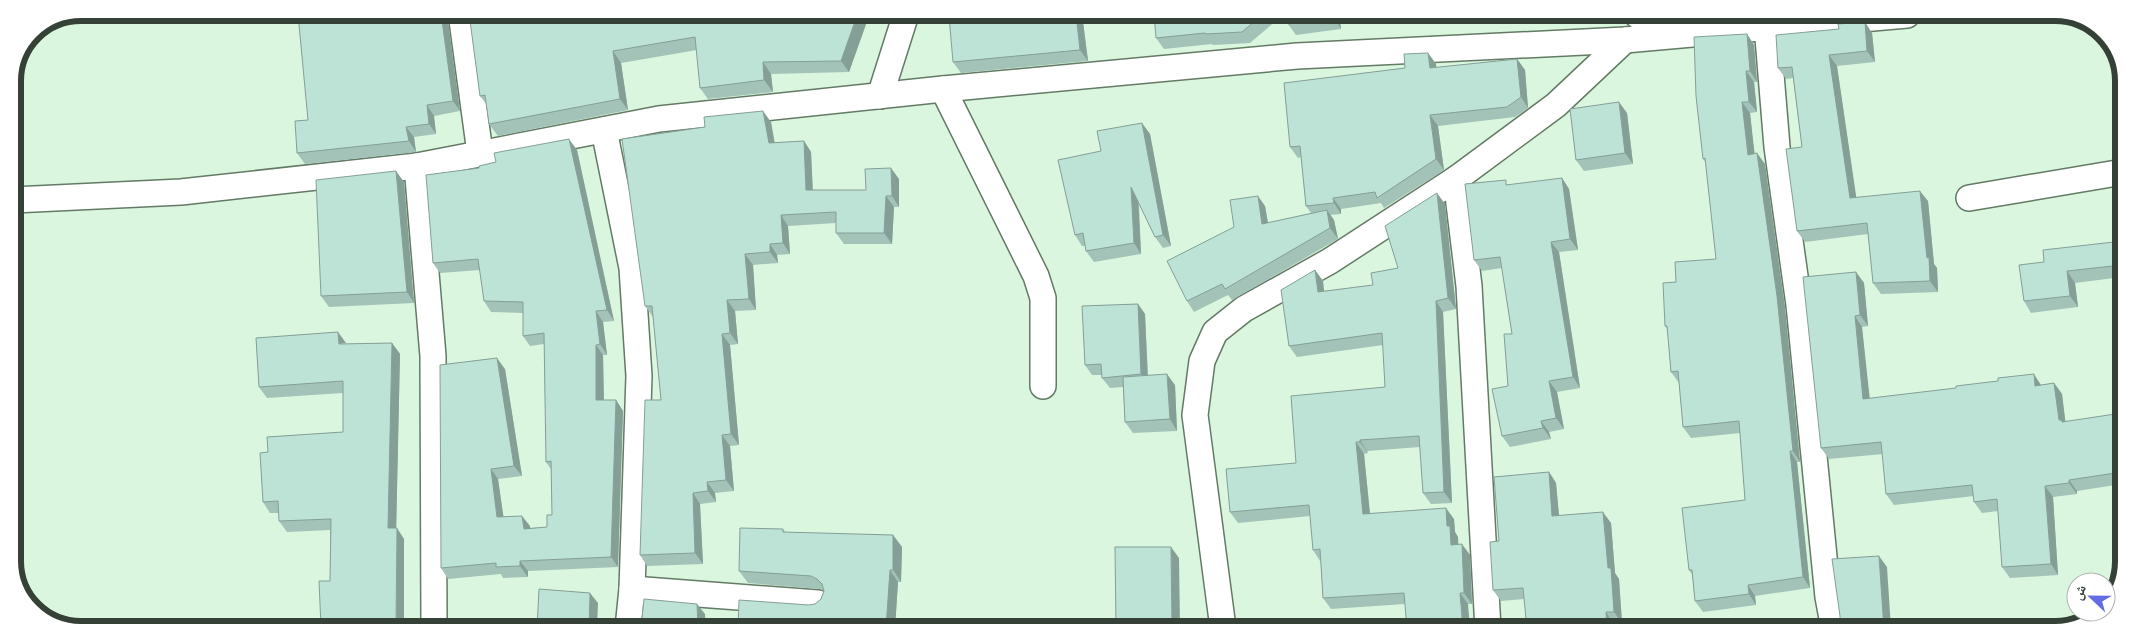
<svg xmlns="http://www.w3.org/2000/svg" width="2136" height="642" font-family="'Libre Baskerville','Noto Naskh Arabic',serif">
  <rect width="100%" height="100%" fill="#dbf6de"/>
  <g fill="none" stroke-linecap="round" stroke-linejoin="round">
    <defs>
      <g id="street">
        <polyline points="461,13 480,153"/>
        <polyline points="1636,14 1663,36"/>
        <polyline points="1767,26 1777,147 1799,305 1828,597 1834,629"/>
        <polyline points="943,89 1036,276 1043,298 1043,386"/>
        <polyline points="880,96 906,14"/>
        <polyline points="604,130 632,268 639,376 632,589 628,628"/>
        <polyline points="417,166 433,356 434,628"/>
        <polyline points="1456,179 1469,286 1488,629"/>
        <polyline points="1969,198 2123,172"/>
        <polyline points="13,200 181,192 417,166 659,119 943,89 1297,56 1625,40 1907,15"/>
        <polyline points="632,589 818,603"/>
        <polyline points="1223,628 1195,415 1202,361 1215,332 1244,309 1330,261 1456,179 1556,105 1625,40"/>
      </g>
    </defs>
    <use href="#street" stroke="#637a65" stroke-width="28"/>
    <use href="#street" stroke="#fff" stroke-width="25"/>
  </g>
  <g fill="#a3c3b9">
    <polygon points="469,13 870,13 849,72 771,74 773,92 708,99 700,88 697,50 621,63 628,110 498,136 489,124 487,105 480,96"/>
    <polygon points="979,14 1082,14 1088,61 961,73 953,62"/>
    <polygon points="1154,14 1284,14 1250,43 1213,45 1212,44 1164,49 1156,38"/>
    <polygon points="1287,14 1339,14 1341,29 1296,35 1288,24"/>
    <polygon points="447,15 460,111 434,116 436,134 414,137 416,152 305,164 297,153 308,120"/>
    <polygon points="1872,33 1875,62 1837,66 1856,198 1928,201 1934,264 1937,268 1938,292 1881,294 1873,283 1868,234 1805,242 1797,231 1802,147 1793,78 1786,79 1778,68"/>
    <polygon points="1747,34 1754,45 1757,82 1754,82 1757,112 1750,113 1754,154 1765,164 1785,307 1800,462 1797,462 1810,588 1755,596 1756,605 1703,612 1695,601 1692,574 1689,570 1745,500 1740,433 1691,438 1683,427 1679,383 1671,372 1668,330 1665,326 1676,282 1716,259 1706,162 1703,159"/>
    <polygon points="1428,53 1436,64 1436,68 1517,59 1525,70 1528,108 1515,117 1438,126 1444,170 1384,208 1381,203 1341,209 1341,214 1330,215 1334,220 1338,239 1232,300 1228,295 1194,312 1187,301 1234,227 1265,206 1268,223 1311,213 1306,206 1301,157 1298,158 1290,147"/>
    <polygon points="1627,113 1633,164 1584,171 1576,160"/>
    <polygon points="771,122 775,143 804,141 811,152 813,190 866,190 899,179 899,207 894,207 892,244 844,244 836,233 836,223 788,226 790,254 777,255 778,263 753,265 756,310 735,311 738,344 730,345 739,445 730,446 734,491 715,493 716,502 700,504 703,564 647,566 640,555 661,400 653,317 645,306"/>
    <polygon points="1150,134 1171,246 1163,248 1155,237 1139,203 1141,254 1094,262 1086,251 1085,246 1082,246 1075,235 1101,151"/>
    <polygon points="577,150 614,321 603,322 607,355 603,355 604,400 616,400 623,411 618,567 528,571 528,577 503,578 501,574 448,579 441,568 505,369 522,476 498,479 503,516 530,526 530,528 547,527 552,515 551,469 546,462 544,344 530,346 523,336 523,313 491,312 484,301 480,270 440,273 433,263 479,168"/>
    <polygon points="1562,178 1569,189 1578,250 1559,252 1580,388 1557,392 1564,429 1549,432 1551,439 1510,447 1502,436 1508,386 1512,334 1502,268 1482,271 1474,260 1509,185"/>
    <polygon points="404,182 414,303 329,307 321,296"/>
    <polygon points="1445,204 1456,309 1443,312 1452,503 1431,504 1423,493 1420,447 1367,451 1368,453 1364,454 1370,513 1454,519 1455,532 1458,537 1458,544 1470,555 1472,604 1405,604 1331,609 1323,598 1321,561 1320,561 1313,550 1310,516 1238,523 1230,512 1296,463 1385,387 1383,345 1297,357 1289,346 1315,270 1323,281 1324,291 1373,285 1398,268"/>
    <polygon points="2123,241 2122,277 2075,283 2078,307 2031,313 2024,301 2044,262"/>
    <polygon points="1856,272 1864,283 1868,326 1862,327 1869,399 2041,385 2054,383 2062,394 2065,422 2122,413 2122,484 2077,491 2077,494 2053,497 2058,575 2010,578 2002,567 1998,511 1982,513 1974,502 1974,496 1894,505 1886,494 1883,454 1829,459 1821,448"/>
    <polygon points="1138,304 1145,314 1148,375 1175,385 1177,431 1133,433 1125,422 1123,387 1110,388 1102,378 1102,375 1092,375 1085,365"/>
    <polygon points="392,343 400,354 396,528 404,539 330,581 330,530 287,532 279,521 279,513 270,513 263,502 268,452 343,432 343,393 267,398 259,387 346,344"/>
    <polygon points="1549,472 1556,483 1559,515 1611,523 1615,573 1619,579 1622,623 1613,623 1614,629 1527,629 1524,599 1501,601 1493,590 1499,541"/>
    <polygon points="783,529 786,533 893,535 902,547 901,582 898,582 895,628 738,628 809,605 815,604 821,599 824,591 823,590 820,589 748,583 739,571"/>
  </g>
  <g fill="#849f96">
    <polygon points="441,13 447,13 460,111 453,101"/>
    <polygon points="858,13 870,13 849,72 841,61"/>
    <polygon points="1076,14 1082,14 1088,61 1080,50"/>
    <polygon points="1333,14 1339,14 1341,29 1334,17"/>
    <polygon points="1865,22 1872,33 1875,62 1867,51"/>
    <polygon points="1747,34 1754,45 1757,82 1750,71"/>
    <polygon points="613,51 621,63 628,110 620,99"/>
    <polygon points="1428,53 1436,64 1438,79 1430,68"/>
    <polygon points="1829,55 1837,66 1858,209 1850,198"/>
    <polygon points="1517,59 1525,70 1528,108 1521,97"/>
    <polygon points="763,62 771,74 773,92 764,80"/>
    <polygon points="1746,71 1754,82 1757,112 1749,102"/>
    <polygon points="1619,102 1627,113 1633,164 1625,153"/>
    <polygon points="1742,102 1750,113 1756,166 1748,155"/>
    <polygon points="427,105 434,116 436,134 429,124"/>
    <polygon points="763,111 771,122 776,154 769,143"/>
    <polygon points="1430,115 1438,126 1444,170 1436,159"/>
    <polygon points="1142,123 1150,134 1171,246 1163,235"/>
    <polygon points="406,127 414,137 416,152 409,141"/>
    <polygon points="569,139 577,150 614,321 607,310"/>
    <polygon points="804,141 811,152 813,200 806,190"/>
    <polygon points="1757,153 1765,164 1785,307 1800,462 1793,451"/>
    <polygon points="891,168 899,179 899,207 892,196"/>
    <polygon points="396,171 404,182 414,303 407,292"/>
    <polygon points="1562,178 1569,189 1578,250 1570,239"/>
    <polygon points="1131,187 1138,198 1141,254 1134,243"/>
    <polygon points="1920,191 1928,201 1934,264 1937,268 1938,292 1930,281 1927,258"/>
    <polygon points="1437,193 1445,204 1456,309 1448,298"/>
    <polygon points="886,196 894,207 892,244 884,233"/>
    <polygon points="1258,196 1265,206 1270,235 1262,224"/>
    <polygon points="1333,198 1341,209 1341,214 1334,203"/>
    <polygon points="1327,210 1334,220 1338,239 1330,228"/>
    <polygon points="781,215 788,226 790,254 783,243"/>
    <polygon points="1551,242 1559,252 1580,388 1573,377"/>
    <polygon points="770,244 777,255 778,263 770,252"/>
    <polygon points="745,254 753,265 756,310 749,299"/>
    <polygon points="1315,270 1323,281 1325,303 1318,292"/>
    <polygon points="2067,271 2075,283 2078,307 2070,296"/>
    <polygon points="1856,272 1864,283 1868,326 1860,315"/>
    <polygon points="727,300 735,311 738,344 730,333"/>
    <polygon points="1436,301 1443,312 1452,503 1444,492"/>
    <polygon points="1138,304 1145,314 1148,384 1141,374"/>
    <polygon points="596,311 603,322 607,355 600,344"/>
    <polygon points="1855,316 1862,327 1871,410 1863,399"/>
    <polygon points="338,332 346,343 339,344"/>
    <polygon points="722,334 730,345 739,445 731,434"/>
    <polygon points="392,343 400,354 396,539 388,528"/>
    <polygon points="596,345 603,355 604,411 596,400"/>
    <polygon points="497,358 505,369 522,476 514,466"/>
    <polygon points="1167,374 1175,385 1177,431 1170,419"/>
    <polygon points="2034,374 2041,385 2042,397 2035,386"/>
    <polygon points="1549,381 1557,392 1564,429 1556,418"/>
    <polygon points="2054,383 2062,394 2066,426 2059,420"/>
    <polygon points="616,400 623,411 618,567 611,557"/>
    <polygon points="1541,421 1549,432 1551,439 1543,428"/>
    <polygon points="722,435 730,446 734,491 726,480"/>
    <polygon points="1360,440 1367,451 1368,453 1360,442"/>
    <polygon points="1356,442 1364,454 1371,525 1363,514"/>
    <polygon points="1790,451 1797,462 1810,588 1803,577"/>
    <polygon points="491,469 498,479 505,527 497,517"/>
    <polygon points="1549,472 1556,483 1560,527 1552,516"/>
    <polygon points="2069,480 2077,491 2077,494 2069,483"/>
    <polygon points="707,482 715,493 716,502 708,491"/>
    <polygon points="2045,486 2053,497 2058,575 2051,564"/>
    <polygon points="693,493 700,504 703,564 695,553"/>
    <polygon points="1446,508 1454,519 1455,532 1458,537 1459,556 1451,545 1447,526"/>
    <polygon points="1603,512 1611,523 1615,573 1619,579 1622,623 1614,612 1608,568"/>
    <polygon points="522,516 530,526 532,539 524,529"/>
    <polygon points="397,528 404,539 404,628 396,627"/>
    <polygon points="893,535 902,547 901,582 893,570"/>
    <polygon points="1462,544 1470,555 1472,604 1464,593"/>
    <polygon points="1171,547 1179,558 1180,628 1172,628"/>
    <polygon points="1879,556 1887,567 1891,629 1884,629"/>
    <polygon points="520,561 528,571 528,577 520,566"/>
    <polygon points="890,570 898,582 895,628 886,628"/>
    <polygon points="1748,585 1755,596 1756,605 1749,594"/>
    <polygon points="590,593 598,603 597,628 589,628"/>
    <polygon points="1460,593 1468,604 1470,629 1463,629"/>
    <polygon points="697,604 705,614 706,628 698,628"/>
    <polygon points="1606,612 1613,623 1614,629 1607,629"/>
  </g>
  <g fill="#bde3d7" stroke="#849f96">
    <polygon points="309,13 441,13 453,101 427,105 429,124 406,127 409,141 297,153 295,121 308,120 298,14"/>
    <polygon points="469,13 858,13 841,61 763,62 764,80 700,88 695,37 613,51 620,99 489,124 485,95 480,96"/>
    <polygon points="979,14 1076,14 1080,50 953,62 949,16"/>
    <polygon points="1154,14 1263,14 1242,32 1206,34 1205,33 1156,38"/>
    <polygon points="1287,14 1333,14 1334,17 1288,24"/>
    <polygon points="1865,22 1867,51 1829,55 1850,198 1920,191 1927,258 1929,257 1930,281 1873,283 1867,223 1797,231 1786,149 1802,147 1792,67 1778,68 1776,35 1839,29 1838,24"/>
    <polygon points="1747,34 1750,71 1746,71 1749,102 1742,102 1748,155 1757,153 1777,296 1793,451 1790,451 1803,577 1748,585 1749,594 1695,601 1692,570 1689,570 1682,508 1745,500 1739,421 1683,427 1678,371 1671,372 1667,326 1665,326 1663,283 1676,282 1675,262 1716,259 1705,158 1703,159 1696,96 1694,37"/>
    <polygon points="1428,53 1430,68 1517,59 1521,97 1507,107 1430,115 1436,159 1377,198 1375,192 1333,198 1334,203 1306,206 1300,146 1290,147 1284,83 1405,68 1404,54"/>
    <polygon points="1619,102 1625,153 1576,160 1570,109"/>
    <polygon points="763,111 769,143 804,141 806,190 866,190 865,169 891,168 892,196 886,196 884,233 836,233 836,212 781,215 783,243 770,244 770,252 745,254 749,299 727,300 730,333 722,334 731,434 722,435 726,480 707,482 708,491 693,493 695,553 640,555 645,400 661,400 652,306 645,306 622,139 705,127 704,117"/>
    <polygon points="1142,123 1163,235 1155,237 1131,187 1134,243 1086,251 1083,233 1075,235 1058,160 1101,151 1097,131"/>
    <polygon points="569,139 607,310 596,311 600,344 596,345 596,400 616,400 611,557 520,561 520,566 496,567 496,563 441,568 440,365 497,358 514,466 491,469 497,517 522,516 524,529 547,527 547,515 552,515 551,461 546,462 544,333 523,336 523,302 484,301 478,259 433,263 426,175 479,168 479,166 496,162 494,153"/>
    <polygon points="396,171 407,292 321,296 316,180"/>
    <polygon points="2123,172 2123,224 2118,175"/>
    <polygon points="1562,178 1570,239 1551,242 1573,377 1549,381 1556,418 1541,421 1543,428 1502,436 1492,389 1508,386 1504,334 1512,334 1500,257 1474,260 1465,184 1506,180 1506,185"/>
    <polygon points="1437,193 1448,298 1436,301 1444,492 1423,493 1419,436 1360,440 1360,442 1356,442 1363,514 1446,508 1447,526 1450,526 1451,545 1462,544 1464,593 1460,593 1463,629 1407,629 1404,593 1323,598 1320,549 1313,550 1309,505 1230,512 1226,469 1296,463 1291,396 1385,387 1382,333 1289,346 1281,290 1315,270 1318,292 1373,285 1371,273 1398,268 1385,226"/>
    <polygon points="1258,196 1262,224 1327,210 1330,228 1225,289 1222,284 1187,301 1167,261 1234,227 1230,200"/>
    <polygon points="2123,241 2122,265 2067,271 2070,296 2024,301 2019,265 2044,262 2043,250"/>
    <polygon points="1856,272 1860,315 1855,316 1863,399 1956,388 1956,386 1998,381 1998,378 2034,374 2035,386 2054,383 2059,420 2062,420 2062,422 2122,413 2122,472 2069,480 2069,483 2045,486 2051,564 2002,567 1997,499 1974,502 1972,485 1886,494 1881,442 1821,448 1803,277"/>
    <polygon points="1138,304 1141,374 1102,378 1101,364 1085,365 1082,306"/>
    <polygon points="338,332 339,344 392,343 388,528 397,528 396,627 321,627 319,581 330,581 331,519 279,521 278,501 263,502 260,453 268,452 267,437 343,432 343,381 259,387 256,338"/>
    <polygon points="1167,374 1170,419 1125,422 1123,377"/>
    <polygon points="1549,472 1552,516 1603,512 1608,568 1611,568 1614,612 1606,612 1607,629 1527,629 1523,588 1493,590 1490,542 1499,541 1494,477"/>
    <polygon points="740,528 783,529 783,532 893,535 893,570 890,570 886,628 738,628 739,600 809,605 815,604 821,599 824,591 822,584 817,579 811,576 739,571"/>
    <polygon points="1115,547 1171,547 1172,628 1116,628"/>
    <polygon points="1879,556 1884,629 1835,629 1840,623 1840,616 1832,559"/>
    <polygon points="539,589 590,593 589,628 537,628"/>
    <polygon points="644,599 697,604 698,628 641,628"/>
  </g>
  <path d="M0 0H2136V642H0ZM81 21H2055A60 60 0 0 1 2115 81V561A60 60 0 0 1 2055 621H81A60 60 0 0 1 21 561V81A60 60 0 0 1 81 21Z" fill="#fff" fill-rule="evenodd"/>
  <path fill="none" stroke="#354036" stroke-width="6" d="M81 21H2055A60 60 0 0 1 2115 81V561A60 60 0 0 1 2055 621H81A60 60 0 0 1 21 561V81A60 60 0 0 1 81 21Z"/>
  <g transform="translate(2091 597) rotate(292)"><circle r="24" fill="#ffffff" stroke="#aeb3af"/>
  <path d="M0-4L9 19L0 12L-9 19Z" fill="#656be4"/>
  <text y="-8" font-size="14" font-weight="bold" text-anchor="middle" fill="#354036">ش</text>
  </g>
</svg>
